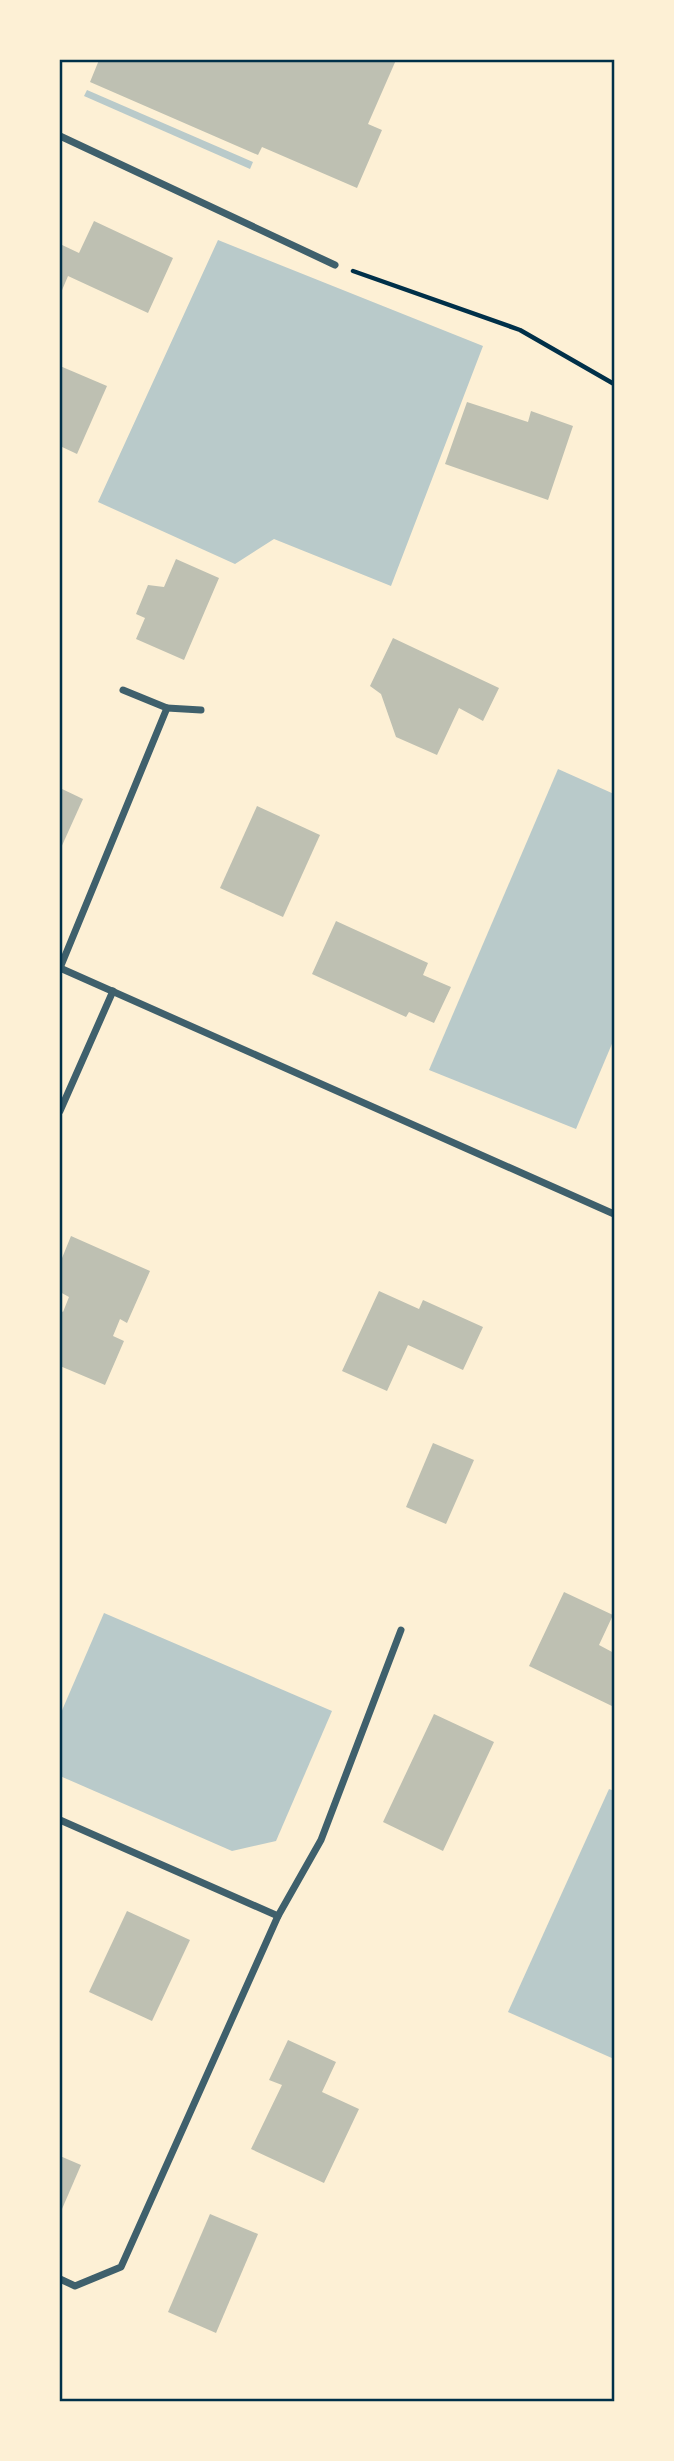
<svg xmlns="http://www.w3.org/2000/svg" width="674" height="2461" font-family="Figtree,sans-serif">
  <rect width="100%" height="100%" fill="#fdf0d5"/>
  <g fill="#b9caca">
    <polygon points="87,90 253,162 250,169 84,96"/>
    <polygon points="218,240 483,346 391,586 274,539 235,564 98,502"/>
    <polygon points="558,769 614,794 614,1039 576,1129 429,1070"/>
    <polygon points="104,1613 332,1711 276,1841 232,1851 60,1776 60,1715"/>
    <polygon points="609,1789 614,1791 614,2059 508,2012"/>
  </g>
  <g fill="#bec0b2">
    <polygon points="99,60 396,60 368,124 382,130 357,188 262,147 258,155 90,82"/>
    <polygon points="94,221 173,258 148,313 68,276 60,295 60,244 79,253"/>
    <polygon points="60,366 107,386 77,454 60,446"/>
    <polygon points="467,402 528,422 531,411 573,426 548,500 445,464"/>
    <polygon points="176,559 219,578 184,660 136,639 145,618 136,614 148,585 164,587"/>
    <polygon points="393,638 499,688 483,721 459,708 437,755 396,737 381,694 370,686"/>
    <polygon points="60,788 83,799 60,850"/>
    <polygon points="257,806 320,835 283,917 220,888"/>
    <polygon points="336,921 428,963 423,975 451,987 434,1023 409,1012 406,1017 312,974"/>
    <polygon points="71,1236 150,1271 127,1323 120,1319 113,1336 124,1341 105,1385 60,1366 60,1310 63,1312 69,1297 60,1292 60,1263"/>
    <polygon points="379,1291 419,1309 423,1300 483,1327 463,1370 408,1345 387,1391 342,1371"/>
    <polygon points="433,1443 474,1460 446,1524 406,1507"/>
    <polygon points="564,1592 613,1615 599,1645 614,1653 614,1707 529,1666"/>
    <polygon points="434,1714 494,1742 443,1851 383,1822"/>
    <polygon points="127,1911 190,1940 152,2021 89,1992"/>
    <polygon points="288,2040 336,2062 322,2092 359,2109 324,2183 251,2149 282,2085 269,2080"/>
    <polygon points="60,2156 81,2165 62,2209 60,2208"/>
    <polygon points="210,2214 258,2234 216,2333 168,2312"/>
  </g>
  <g fill="none" stroke-linecap="round" stroke-linejoin="round">
    <polyline stroke="#003049" stroke-width="4.5" points="353,271 520,330 614,384"/>
    <g stroke="#3f606c" stroke-width="7">
      <polyline points="60,136 335,265"/>
      <polyline points="167,708 201,710"/>
      <polyline points="60,968 614,1214"/>
      <polyline points="60,968 167,708 123,690"/>
      <polyline points="60,1111 113,991"/>
      <polyline points="60,1820 278,1916"/>
      <polyline points="60,2279 75,2286 121,2267 278,1916 321,1840 401,1630"/>
    </g>
  </g>
  <rect width="674" height="2461" fill="none" stroke="#fdf0d5" stroke-width="122"/>
  <rect x="61" y="61" width="552" height="2339" fill="none" stroke="#003049" stroke-width="2.5"/>
</svg>
